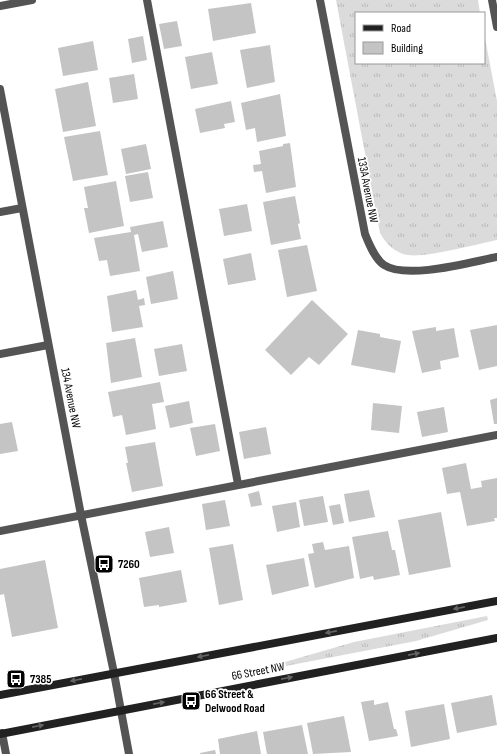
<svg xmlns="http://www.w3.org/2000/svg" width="497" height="754" font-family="'Sofia Sans Condensed',sans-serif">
  <defs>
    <pattern id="grass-tufts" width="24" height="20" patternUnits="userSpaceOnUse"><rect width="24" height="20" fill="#dbdbdb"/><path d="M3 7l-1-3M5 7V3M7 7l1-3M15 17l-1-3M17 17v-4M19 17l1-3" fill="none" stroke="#bababa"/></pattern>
  </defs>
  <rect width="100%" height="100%" fill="#fff"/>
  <g fill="url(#grass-tufts)">
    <path d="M336,0H478L480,13H356V63H484V33L497,101V240C477,244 426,258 408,255C395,253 386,244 380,233Z"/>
    <polygon points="487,616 488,620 416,641 286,666 285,662 354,642"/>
  </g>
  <g fill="#c4c4c4">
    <polygon points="251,3 256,33 213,41 208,9"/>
    <polygon points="177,21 182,46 164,49 159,24"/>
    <polygon points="143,36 147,60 132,63 128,39"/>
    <polygon points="93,41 98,70 63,76 58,48"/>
    <polygon points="270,45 275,82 247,88 240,50"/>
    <polygon points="212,52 218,84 191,89 185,57"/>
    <polygon points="134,74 138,99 113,103 109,78"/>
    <polygon points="88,82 96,126 63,132 55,89"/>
    <polygon points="280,94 286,136 257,142 255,128 246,130 241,103"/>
    <polygon points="231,101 235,122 224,124 225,128 200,133 195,109"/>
    <polygon points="100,131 108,175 73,181 64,137"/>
    <polygon points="290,143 296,187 266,193 262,171 254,172 253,165 261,164 259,151 283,146 283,144"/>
    <polygon points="146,144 151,169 126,174 121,149"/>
    <polygon points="148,172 153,198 130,202 125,176"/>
    <polygon points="116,181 124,226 89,233 84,208 88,208 84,187"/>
    <polygon points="295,196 300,223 298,224 301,239 271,245 263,202"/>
    <polygon points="247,204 252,231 224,236 219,209"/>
    <polygon points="163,221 168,247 142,252 138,234 134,235 140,271 110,276 107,260 99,261 94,238 131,232 130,227"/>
    <polygon points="307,245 317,291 287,297 278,250"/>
    <polygon points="251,253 256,280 228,285 223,259"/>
    <polygon points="173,271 178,299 151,304 146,277"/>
    <polygon points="136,290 138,300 144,298 145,305 139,306 143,327 112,332 107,296"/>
    <polygon points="312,300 348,334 319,365 309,357 291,375 265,350"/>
    <polygon points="497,325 497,366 479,370 470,330"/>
    <polygon points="436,327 436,331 454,328 459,357 440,361 441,369 422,373 412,331"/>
    <polygon points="358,330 380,334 380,337 401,341 395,373 351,365"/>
    <polygon points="135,338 142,377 111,383 106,343"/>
    <polygon points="182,344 187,371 159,376 154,349"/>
    <polygon points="160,382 164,402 152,404 156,429 126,435 122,415 113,417 108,392"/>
    <polygon points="497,398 497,424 494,424 490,400"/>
    <polygon points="189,401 193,423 170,428 165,406"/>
    <polygon points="373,403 402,406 399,433 371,430"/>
    <polygon points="444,407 448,432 422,437 417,412"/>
    <polygon points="12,422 18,451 0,454 0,424"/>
    <polygon points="215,424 220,451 196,456 190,428"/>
    <polygon points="266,427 271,454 244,459 239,432"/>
    <polygon points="155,442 163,486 132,492 126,463 128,463 125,447"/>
    <polygon points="466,463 471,489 482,487 481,481 497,478 497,518 494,518 495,521 467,526 460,492 447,494 442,468"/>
    <polygon points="369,490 375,517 349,522 344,494"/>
    <polygon points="259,491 262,505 251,507 248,494"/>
    <polygon points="323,496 328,522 304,526 299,500"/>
    <polygon points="225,500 230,526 206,530 202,504"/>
    <polygon points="296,502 300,527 277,532 272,506"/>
    <polygon points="340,504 344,523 333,525 329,506"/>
    <polygon points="441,512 451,567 409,575 398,520"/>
    <polygon points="169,527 174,553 150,557 145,532"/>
    <polygon points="388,531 392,550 395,550 400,575 374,580 373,576 360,579 352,537"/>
    <polygon points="323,542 325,550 349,546 354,578 315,588 308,554 314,553 312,544"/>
    <polygon points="233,544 243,600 219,605 209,548"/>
    <polygon points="304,558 309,586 272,595 266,565"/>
    <polygon points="45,560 58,628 12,637 4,594 0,595 0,569"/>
    <polygon points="181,570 187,602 159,607 159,605 144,607 139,578"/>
    <polygon points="492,695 497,725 457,733 451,703"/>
    <polygon points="374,700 374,705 388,702 394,729 396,729 398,736 369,741 361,702"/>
    <polygon points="444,704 450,739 411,747 405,711"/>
    <polygon points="344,716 351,752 313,754 307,723"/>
    <polygon points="302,725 308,754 267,754 263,732"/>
    <polygon points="257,731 261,754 220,754 218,739"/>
    <polygon points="215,750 216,754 200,754 200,753"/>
  </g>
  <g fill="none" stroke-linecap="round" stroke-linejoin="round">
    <g stroke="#545454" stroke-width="8">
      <polyline points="147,0 238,484"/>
      <polyline points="0,212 22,208"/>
      <polyline points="0,531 497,435"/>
      <polyline points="2,733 6,754"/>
    </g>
    <g stroke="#545454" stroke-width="8">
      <path d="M320,0L365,234C369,244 375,259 384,265C407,280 471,262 497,257"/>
      <polyline points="492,0 497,27"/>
      <polyline points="0,6 32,0"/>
      <polyline points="0,354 48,345"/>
    </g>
    <polyline stroke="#545454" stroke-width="8" points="0,89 81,515 114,673 129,754"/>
    <g stroke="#212121" stroke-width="8">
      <polyline points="0,695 497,601"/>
      <polyline points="0,734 497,638"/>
    </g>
  </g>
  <defs><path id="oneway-solid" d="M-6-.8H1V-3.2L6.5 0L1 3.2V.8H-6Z"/></defs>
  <g fill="#646464">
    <use href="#oneway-solid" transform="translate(459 608) rotate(169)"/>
    <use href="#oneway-solid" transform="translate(331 632) rotate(169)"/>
    <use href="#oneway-solid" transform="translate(414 654) rotate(-11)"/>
    <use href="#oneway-solid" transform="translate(203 656) rotate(169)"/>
    <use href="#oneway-solid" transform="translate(287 678) rotate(-11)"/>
    <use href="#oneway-solid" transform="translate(76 680) rotate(169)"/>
    <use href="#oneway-solid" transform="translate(159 703) rotate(-11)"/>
    <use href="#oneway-solid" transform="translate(38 726) rotate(-11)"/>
  </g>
  <defs>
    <symbol id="bus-square" viewBox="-11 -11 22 22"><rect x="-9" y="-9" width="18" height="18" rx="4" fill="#000" stroke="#fff"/><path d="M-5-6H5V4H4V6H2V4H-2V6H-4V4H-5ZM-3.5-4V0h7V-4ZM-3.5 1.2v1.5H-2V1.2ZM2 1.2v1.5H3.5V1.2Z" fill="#fff"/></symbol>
  </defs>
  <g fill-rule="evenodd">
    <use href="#bus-square" x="93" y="553" width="22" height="22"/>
    <use href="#bus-square" x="5" y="668" width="22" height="22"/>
    <use href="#bus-square" x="180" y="690" width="22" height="22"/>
  </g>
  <g text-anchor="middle" stroke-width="3.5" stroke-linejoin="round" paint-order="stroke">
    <g font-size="12" fill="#000" stroke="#fff">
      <text transform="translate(368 190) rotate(79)" y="4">133A Avenue NW</text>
      <text transform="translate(71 398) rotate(79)" y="4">134 Avenue NW</text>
      <text transform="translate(258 671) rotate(-11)" y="4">66 Street NW</text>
    </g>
    <g font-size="12" font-weight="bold" fill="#000" stroke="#fff" text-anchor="start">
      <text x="118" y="568">7260</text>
      <text x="30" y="683">7385</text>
      <text x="205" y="698">66 Street &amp;<tspan x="205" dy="14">Delwood Road</tspan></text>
    </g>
  </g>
  <rect x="355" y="12" width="130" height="52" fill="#ffffff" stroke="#999999"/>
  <rect x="363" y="25" width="20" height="6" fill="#212121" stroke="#999999"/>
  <text x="391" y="32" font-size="12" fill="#000000">Road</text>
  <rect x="363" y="42" width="20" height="12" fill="#c4c4c4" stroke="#999999"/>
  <text x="391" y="52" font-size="12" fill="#000000">Building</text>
</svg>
